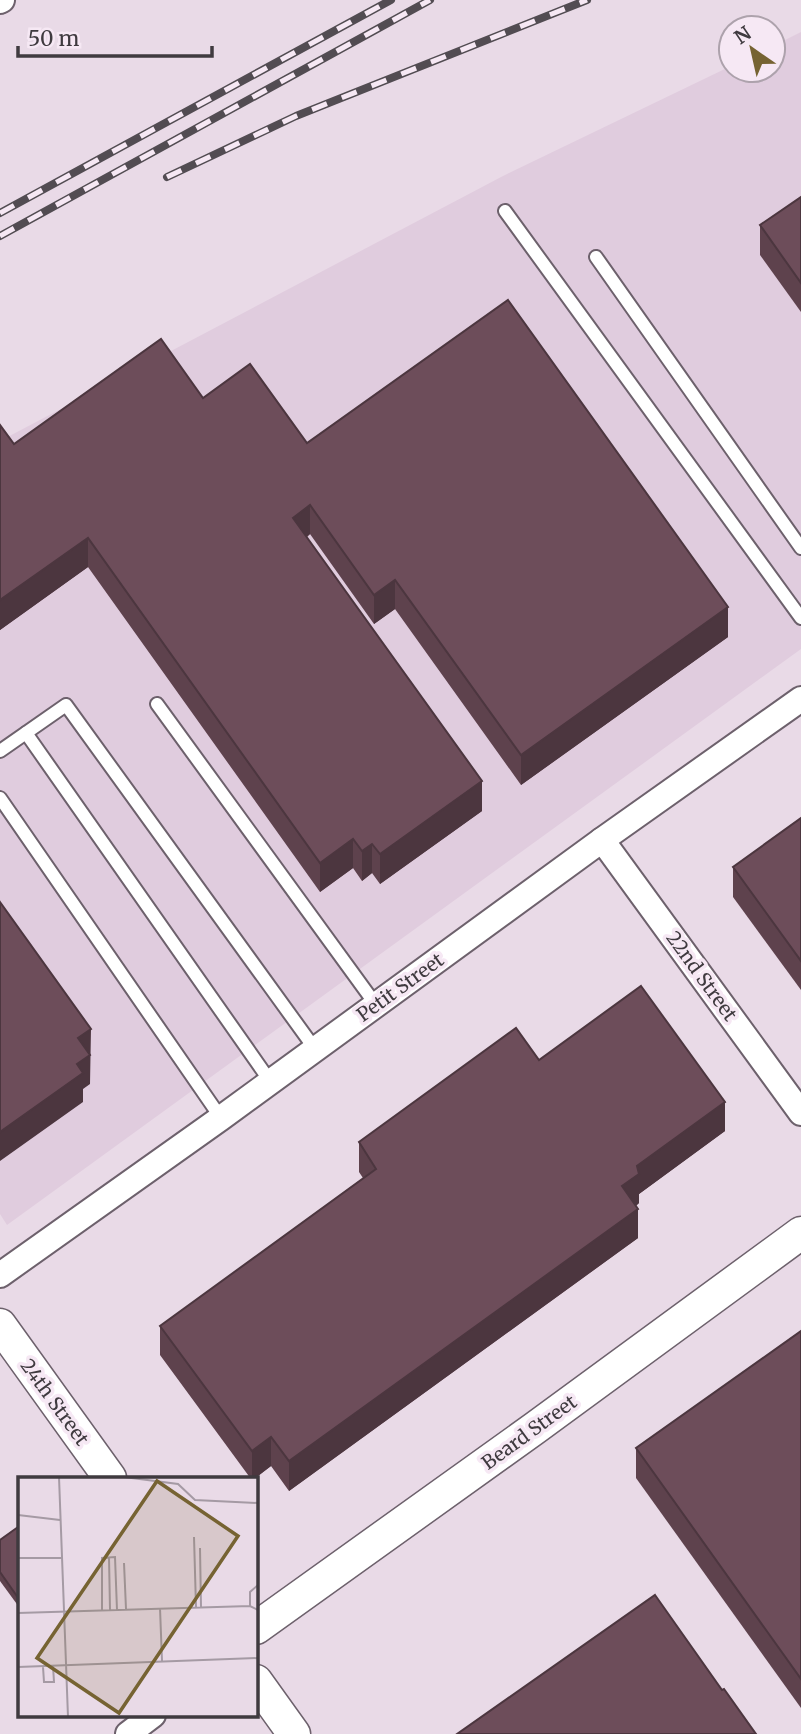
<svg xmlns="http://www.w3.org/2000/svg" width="801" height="1734" font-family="Merriweather,serif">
  <rect width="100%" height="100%" fill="#e9dae7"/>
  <polygon fill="#e0ccde" points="801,32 801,649 7,1225 0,1214 0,441 503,176 731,66 731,70 773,70 773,46"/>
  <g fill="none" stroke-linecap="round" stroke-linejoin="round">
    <defs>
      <g id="service">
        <polyline points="505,211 801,618"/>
        <polyline points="596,257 801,548"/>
        <polyline points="157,704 376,1005"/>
        <polyline points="26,733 270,1081"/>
        <polyline points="0,751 66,705 315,1049"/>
        <polyline points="0,798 221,1118"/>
      </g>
      <g id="minor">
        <polyline points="0,1 2,0"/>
        <polyline points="602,840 801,1113"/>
        <polyline points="0,1275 221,1118 602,840 801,699"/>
        <polyline points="128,1734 153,1715"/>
      </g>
      <g id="tertiary">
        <polyline points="0,1325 110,1478"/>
        <polyline points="256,1628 535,1428 801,1233"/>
        <polyline points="256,1681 294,1734"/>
      </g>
    </defs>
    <use href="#service" stroke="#6d616c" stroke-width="16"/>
    <use href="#minor" stroke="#6d616c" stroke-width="28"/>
    <use href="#tertiary" stroke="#6d616c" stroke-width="35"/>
    <use href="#service" stroke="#fff" stroke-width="12"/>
    <use href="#minor" stroke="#fff" stroke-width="24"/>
    <use href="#tertiary" stroke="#fff" stroke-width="32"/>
    <defs>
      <g id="rail">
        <polyline points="167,177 296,116 587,0"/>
        <polyline points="0,213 391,0"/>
        <polyline points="0,236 430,0"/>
      </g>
    </defs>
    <use href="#rail" stroke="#524c52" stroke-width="8"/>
    <use href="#rail" stroke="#f6e8f4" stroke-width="5" stroke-dasharray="16" stroke-linecap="butt"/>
  </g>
  <g fill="#5e424d">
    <polygon points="801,197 801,312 760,255 760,225"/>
    <polygon points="203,398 307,443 728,637 521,785 395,609 374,624 310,534 307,537 482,811 380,884 372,873 362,881 353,868 320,892 88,567 0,630 0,425 14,444"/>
    <polygon points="801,818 801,990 733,897 733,867"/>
    <polygon points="539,1060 725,1131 639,1194 639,1203 636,1206 638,1238 289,1491 271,1466 254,1479 251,1479 160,1355 160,1326 363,1178 359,1172 359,1142"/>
    <polygon points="801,1331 801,1708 636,1478 636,1448"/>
    <polygon points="19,1530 19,1607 0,1581 0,1540"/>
  </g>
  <g fill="#4c363f">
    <polygon points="310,505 310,534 293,547 293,518"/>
    <polygon points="88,538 88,567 0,630 0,600"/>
    <polygon points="395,580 395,609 374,624 374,595"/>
    <polygon points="728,607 728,637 521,785 521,755"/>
    <polygon points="482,781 482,811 380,884 380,854"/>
    <polygon points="353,839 353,868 320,892 320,863"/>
    <polygon points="372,844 372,873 362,881 362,851"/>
    <polygon points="91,1029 90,1084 83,1089 83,1102 0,1161 0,1132 78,1038"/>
    <polygon points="725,1102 725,1131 639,1194 639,1203 622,1216 622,1186 637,1166"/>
    <polygon points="638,1209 638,1238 289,1491 289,1461"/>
    <polygon points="271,1437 271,1466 254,1479 252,1479 252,1451"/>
  </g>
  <g fill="#6d4d5a" stroke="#4c363f" stroke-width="2">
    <polygon points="801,197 801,283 760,225"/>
    <polygon points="508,300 728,607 521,755 395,580 374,595 310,505 293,518 482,781 380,854 372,844 362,851 353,839 320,863 88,538 0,600 0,425 14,444 161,339 203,398 250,364 307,443"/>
    <polygon points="801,818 801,961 733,867"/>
    <polygon points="0,902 91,1029 78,1038 90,1055 77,1064 83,1073 0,1132"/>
    <polygon points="641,986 725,1102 637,1166 639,1174 622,1186 638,1209 289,1461 271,1437 252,1451 160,1326 376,1169 359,1142 516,1028 539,1060"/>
    <polygon points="801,1331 801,1679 636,1448"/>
    <polygon points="18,1527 19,1530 19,1599 0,1572 0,1540"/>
    <polygon points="655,1595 722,1690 724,1689 756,1734 457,1734"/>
  </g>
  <g text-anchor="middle" stroke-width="7" stroke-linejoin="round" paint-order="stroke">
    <g font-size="19" fill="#3f3a3f" stroke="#f6e8f4">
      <text transform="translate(702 976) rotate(54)" y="7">22nd Street</text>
      <text transform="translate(400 987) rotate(-36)" y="7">Petit Street</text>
      <text transform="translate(55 1402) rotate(54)" y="7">24th Street</text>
      <text transform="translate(529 1432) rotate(-36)" y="7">Beard Street</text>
    </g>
  </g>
  <g transform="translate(18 1477)">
    <rect width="240" height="240" fill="#e9dae7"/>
    <path fill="none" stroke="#a59aa4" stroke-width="2" d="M41,0L50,240M106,0L160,7L177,23L240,26M0,38L42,43M176,60L178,130M182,71L183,130M91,80L92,133M0,81H44M106,86L108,132M232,129V115L240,108M142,131L144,184M84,133V81L97,80L99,133M0,136L232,129L240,133M0,190L240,181M25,190L26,205H36L35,189"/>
    <path fill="#766332" fill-opacity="0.15" stroke="#766332" stroke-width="3.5" d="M139,4L220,59L101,236L19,181Z"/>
    <rect width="240" height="240" fill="none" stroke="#3f3a3f" stroke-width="3.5"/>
  </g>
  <g transform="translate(752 49) rotate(326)"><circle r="33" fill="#f6e8f4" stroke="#ada2ac" stroke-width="2"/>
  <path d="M0-5L12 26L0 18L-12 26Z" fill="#766332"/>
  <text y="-10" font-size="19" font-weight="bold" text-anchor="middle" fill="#3f3a3f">N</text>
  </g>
  <path d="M18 46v10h194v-10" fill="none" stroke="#3f3a3f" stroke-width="3.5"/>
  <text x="28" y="46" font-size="21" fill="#3f3a3f" stroke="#f6e8f4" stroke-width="5" paint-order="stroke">50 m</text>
</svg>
